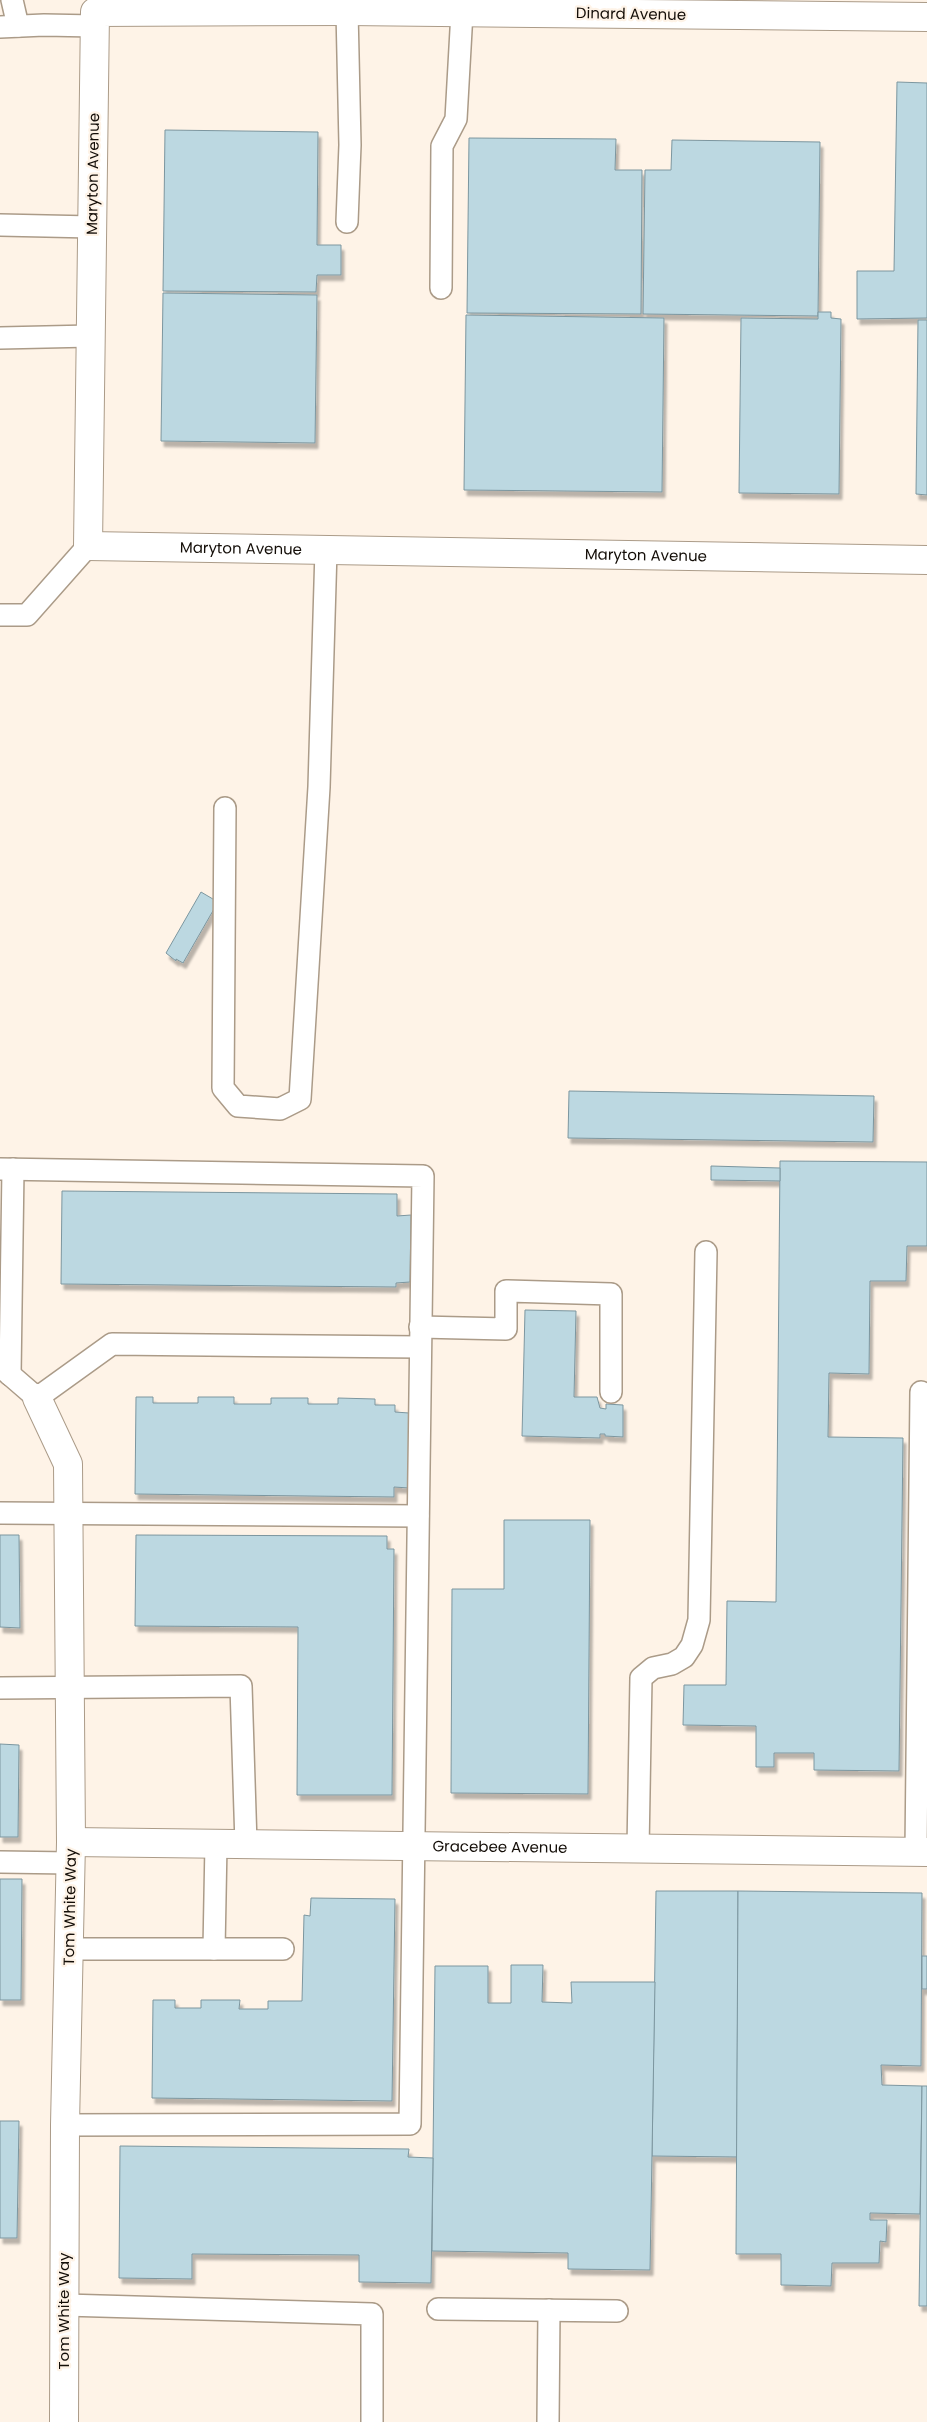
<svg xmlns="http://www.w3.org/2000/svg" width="927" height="2422" font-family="Poppins,sans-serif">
  <defs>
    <filter id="shadow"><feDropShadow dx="3" dy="5.5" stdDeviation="1" flood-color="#0004"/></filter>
  </defs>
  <rect width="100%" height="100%" fill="#fef3e7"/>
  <g fill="#bcd8e1" stroke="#7c969f" filter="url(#shadow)">
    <polygon points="897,82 927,83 927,318 857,319 857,271 894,271"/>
    <polygon points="165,130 318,132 317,245 341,245 341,275 317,275 316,292 163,291"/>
    <polygon points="469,138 616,139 615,170 642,170 641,314 467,313"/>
    <polygon points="672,140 820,142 818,316 643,314 645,170 671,170"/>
    <polygon points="163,293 317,295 315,443 161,441"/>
    <polygon points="818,312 831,312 831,318 841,319 839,494 739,493 741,318 818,319"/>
    <polygon points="466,315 664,318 662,492 464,490"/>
    <polygon points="918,320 927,320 927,495 916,494"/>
    <polygon points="201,892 218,902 183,963 176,959 176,961 166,953"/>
    <polygon points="569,1091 874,1096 873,1142 568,1138"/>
    <polygon points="780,1161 927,1162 927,1246 907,1246 906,1281 870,1281 869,1374 829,1373 828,1437 903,1438 899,1771 814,1770 814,1753 774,1753 774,1767 756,1767 756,1726 683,1725 684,1685 726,1685 727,1601 776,1602"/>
    <polygon points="711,1166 780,1168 780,1181 711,1180"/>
    <polygon points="62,1191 397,1194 397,1216 411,1215 410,1282 396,1283 396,1287 61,1284"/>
    <polygon points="525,1310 576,1311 574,1397 597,1397 600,1408 606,1409 606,1404 623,1405 623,1437 605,1436 605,1434 600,1434 600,1438 522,1436"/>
    <polygon points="136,1397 153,1397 153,1403 198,1403 198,1397 234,1397 234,1404 271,1404 271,1398 308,1398 308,1404 338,1404 338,1398 375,1399 375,1405 395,1405 395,1412 409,1413 409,1488 394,1487 394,1497 135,1494"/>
    <polygon points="504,1520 590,1520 588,1794 451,1793 452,1589 504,1589"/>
    <polygon points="0,1535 19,1535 20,1628 0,1627"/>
    <polygon points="136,1535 387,1536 387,1549 394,1549 392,1795 297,1795 298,1627 135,1626"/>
    <polygon points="0,1744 19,1745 18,1837 0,1837"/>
    <polygon points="0,1879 22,1879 21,2000 0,2000"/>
    <polygon points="656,1891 738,1891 737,2157 652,2156"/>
    <polygon points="738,1891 922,1893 921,2066 881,2065 882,2085 922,2086 920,2214 870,2213 870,2220 887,2220 886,2242 880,2241 879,2263 832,2263 831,2286 781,2285 781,2254 736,2254"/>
    <polygon points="311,1898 395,1899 392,2101 152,2098 153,2000 175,2000 175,2008 201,2008 201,2000 240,2000 239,2009 268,2009 268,2001 302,2001 304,1915 310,1916"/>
    <rect x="922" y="1956" width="5" height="33"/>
    <polygon points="511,1965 543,1965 542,2002 572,2003 571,1982 655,1982 650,2270 568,2269 568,2253 432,2251 435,1966 488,1966 488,2003 511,2003"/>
    <polygon points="922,2086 927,2086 927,2306 919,2306"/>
    <polygon points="0,2121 19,2121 17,2238 0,2238"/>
    <polygon points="120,2146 409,2149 408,2157 433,2158 431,2283 359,2282 359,2255 192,2254 192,2279 119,2278"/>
  </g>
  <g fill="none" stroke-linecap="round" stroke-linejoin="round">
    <defs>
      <g id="service">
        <polyline points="12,0 18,26"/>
        <polyline points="0,27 44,25 95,26"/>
        <polyline points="347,222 350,145 347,11"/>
        <polyline points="0,225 92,227"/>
        <polyline points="441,288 442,146 456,119 462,12"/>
        <polyline points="0,338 91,336"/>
        <polyline points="0,615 27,615 88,546"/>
        <polyline points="225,808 223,1088 238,1106 280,1109 300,1099 319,787 326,550"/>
        <polyline points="0,1169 423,1176 410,2124 65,2125"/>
        <polyline points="420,1327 506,1329 506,1291 611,1294 611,1392"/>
        <polyline points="0,1366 37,1398 112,1344 420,1347"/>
        <polyline points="10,1375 13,1169"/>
        <polyline points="0,1513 418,1516"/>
        <polyline points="0,1688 241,1686 246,1844"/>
        <polyline points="638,1849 641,1678 653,1668 672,1664 684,1657 692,1645 699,1620 706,1252"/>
        <polyline points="916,1852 921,1392"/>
        <polyline points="0,1862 71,1863"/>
        <polyline points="69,1949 283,1949"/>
        <polyline points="214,1949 216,1844"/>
        <polyline points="65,2305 372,2314 372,2422"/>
        <polyline points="438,2309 617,2311"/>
        <polyline points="548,2422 549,2310"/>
      </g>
      <g id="minor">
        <path id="s1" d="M927,17L347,11L95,12L88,546L927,560"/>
        <polyline points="37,1398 68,1464 71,1842 65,2125 64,2422"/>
        <path id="s2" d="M71,1842L927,1852"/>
      </g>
    </defs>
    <use href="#service" stroke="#ab9b88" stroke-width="24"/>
    <use href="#minor" stroke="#ab9b88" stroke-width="30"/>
    <use href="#service" stroke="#fff" stroke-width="21"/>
    <use href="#minor" stroke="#fff" stroke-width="28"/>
  </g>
  <g text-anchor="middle" stroke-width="4.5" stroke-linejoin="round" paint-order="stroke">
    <g font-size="15" fill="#130d07" stroke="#fef3e7">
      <text transform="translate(631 14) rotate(1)" y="5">Dinard Avenue</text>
      <text transform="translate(93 174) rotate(-89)" y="5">Maryton Avenue</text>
      <text dy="5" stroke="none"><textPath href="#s1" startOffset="1519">Maryton Avenue</textPath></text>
      <text dy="5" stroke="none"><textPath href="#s1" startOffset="1924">Maryton Avenue</textPath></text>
      <text dy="5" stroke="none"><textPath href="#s2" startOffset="429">Gracebee Avenue</textPath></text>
      <text transform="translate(70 1907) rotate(-89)" y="5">Tom White Way</text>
      <text transform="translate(64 2311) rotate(-90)" y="5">Tom White Way</text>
    </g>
  </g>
</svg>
